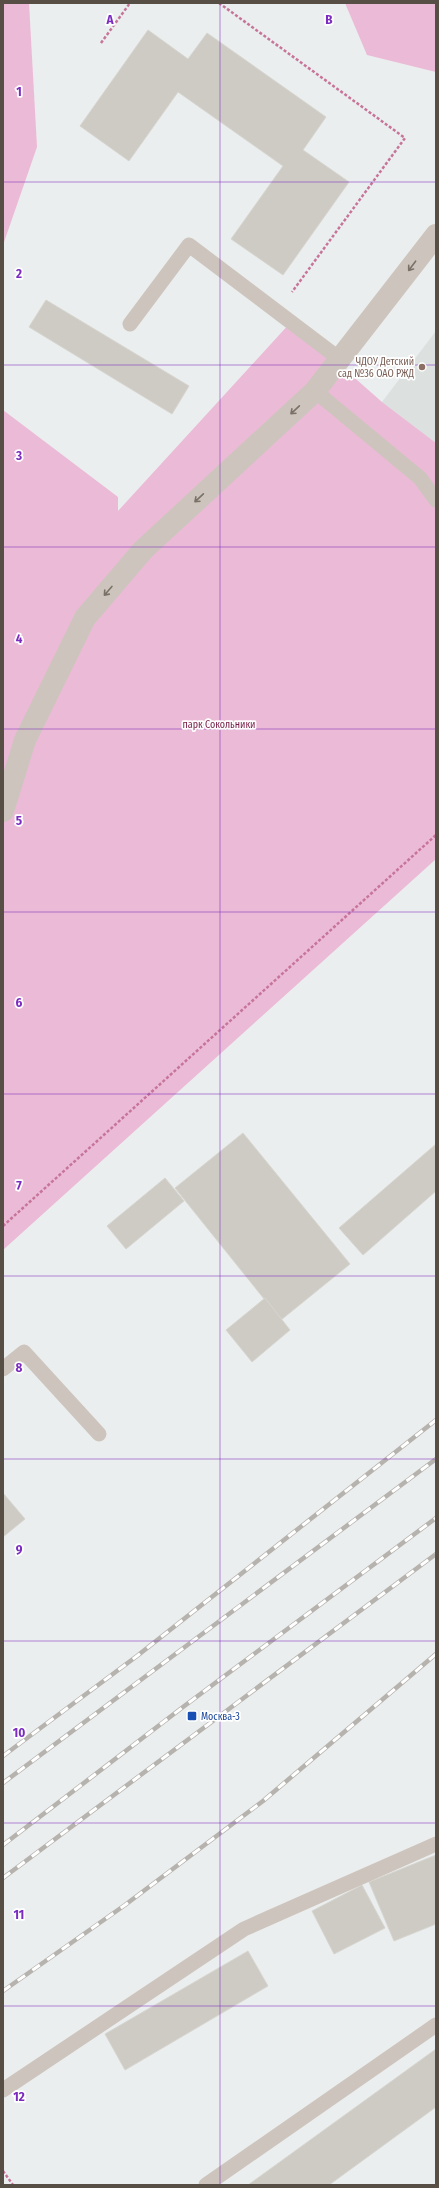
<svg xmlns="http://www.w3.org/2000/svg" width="439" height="2188" font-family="'Fira Sans Condensed',sans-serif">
  <rect width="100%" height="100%" fill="#ebeeee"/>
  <polygon fill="#dce0df" points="436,331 436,443 382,402"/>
  <g fill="#ebbad6">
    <polygon points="3,3 29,3 37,147 3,245"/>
    <polygon points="345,3 436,3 436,72 367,55"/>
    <polygon points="291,322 382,402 436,443 436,859 3,1250 3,410 118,497 118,511"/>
  </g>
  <g fill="#cecbc5" stroke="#d7d5cf">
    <polygon points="148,30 188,59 207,33 326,117 303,150 349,182 283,275 231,239 283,166 178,92 129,161 80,126"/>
    <polygon points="46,300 189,386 172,414 29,327"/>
    <polygon points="243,1133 350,1264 281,1320 175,1188"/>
    <polygon points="436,1144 436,1191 363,1255 339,1228"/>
    <polygon points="165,1178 184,1201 126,1249 107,1226"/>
    <polygon points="265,1298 290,1330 252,1362 226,1330"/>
    <polygon points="3,1493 25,1519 3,1537"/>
    <polygon points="436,1855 436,1924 394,1941 369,1882"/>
    <polygon points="362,1885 385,1928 334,1954 312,1911"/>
    <polygon points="248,1951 268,1986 125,2070 105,2034"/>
    <polygon points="436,2049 436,2107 329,2185 248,2185"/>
  </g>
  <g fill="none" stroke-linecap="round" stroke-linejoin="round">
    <g stroke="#c7749a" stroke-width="2.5" stroke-dasharray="3 2" stroke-linecap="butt">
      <polyline points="219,3 405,138 292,292"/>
      <polyline points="101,43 130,3"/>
      <polyline points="3,1226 436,835"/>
      <polyline points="3,2171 13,2185"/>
    </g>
    <g stroke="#cdc5bd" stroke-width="15">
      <polyline points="130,324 189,245 341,360"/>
      <polyline points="315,391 420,478 436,500"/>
      <polyline points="3,1369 24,1352 99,1434"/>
      <polyline points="3,2090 244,1929 436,1844"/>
      <polyline points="206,2185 436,2025"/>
    </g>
    <polyline stroke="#cdc5bd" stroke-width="22" points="3,811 25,740 85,618 143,550 315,391 436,235"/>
    <defs>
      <g id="rail">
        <polyline points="3,1756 137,1656 436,1420"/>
        <polyline points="3,1783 436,1459"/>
        <polyline points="3,1845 183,1707 436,1518"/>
        <polyline points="3,1878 436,1554"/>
        <polyline points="3,1991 125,1905 263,1801 436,1654"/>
      </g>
    </defs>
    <use href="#rail" stroke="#b6b3ae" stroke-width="4.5"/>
    <use href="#rail" stroke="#fff" stroke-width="3" stroke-dasharray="9" stroke-linecap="butt"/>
  </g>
  <defs><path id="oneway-shaft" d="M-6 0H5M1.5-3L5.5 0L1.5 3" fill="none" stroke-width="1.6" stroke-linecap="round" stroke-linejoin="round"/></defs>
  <g stroke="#7a7269">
    <use href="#oneway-shaft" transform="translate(412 266) rotate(127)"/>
    <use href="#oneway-shaft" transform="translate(295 410) rotate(137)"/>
    <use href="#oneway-shaft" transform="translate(199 498) rotate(137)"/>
    <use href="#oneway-shaft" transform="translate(108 591) rotate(131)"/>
  </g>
  <path fill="none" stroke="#7b2cbf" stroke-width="1" stroke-opacity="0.55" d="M220,3V2185M3,182H436M3,365H436M3,547H436M3,729H436M3,912H436M3,1094H436M3,1276H436M3,1459H436M3,1641H436M3,1823H436M3,2006H436"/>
  <circle fill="#8d6e63" stroke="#fff" stroke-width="1.5" cx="422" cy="367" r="4"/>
  <rect fill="#1a4fb4" stroke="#fff" stroke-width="1.5" x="187" y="1711" width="10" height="10" rx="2"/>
  <g text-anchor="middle" stroke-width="3.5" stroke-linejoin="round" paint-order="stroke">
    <g font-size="10" fill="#785e54" stroke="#fff" text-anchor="end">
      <text x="414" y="365">ЧДОУ Детский<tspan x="414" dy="12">сад №36 ОАО РЖД</tspan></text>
    </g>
    <g font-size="10" fill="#741a44" stroke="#fff">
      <text x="219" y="728">парк Сокольники</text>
    </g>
    <g font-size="10" fill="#164399" stroke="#fff" text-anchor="start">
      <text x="201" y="1720">Москва-3</text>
    </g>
  </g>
  <g font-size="13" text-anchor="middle" font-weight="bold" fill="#7b2cbf" stroke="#fff" stroke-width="3.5" stroke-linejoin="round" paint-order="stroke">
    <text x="110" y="24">A</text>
    <text x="329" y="24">B</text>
    <text x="19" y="96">1</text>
    <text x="19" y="278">2</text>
    <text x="19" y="460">3</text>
    <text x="19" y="643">4</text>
    <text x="19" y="825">5</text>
    <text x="19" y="1007">6</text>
    <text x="19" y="1190">7</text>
    <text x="19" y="1372">8</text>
    <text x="19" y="1554">9</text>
    <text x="19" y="1737">10</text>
    <text x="19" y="1919">11</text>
    <text x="19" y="2101">12</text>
  </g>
  <rect width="439" height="2188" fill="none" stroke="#574e45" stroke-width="8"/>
</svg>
